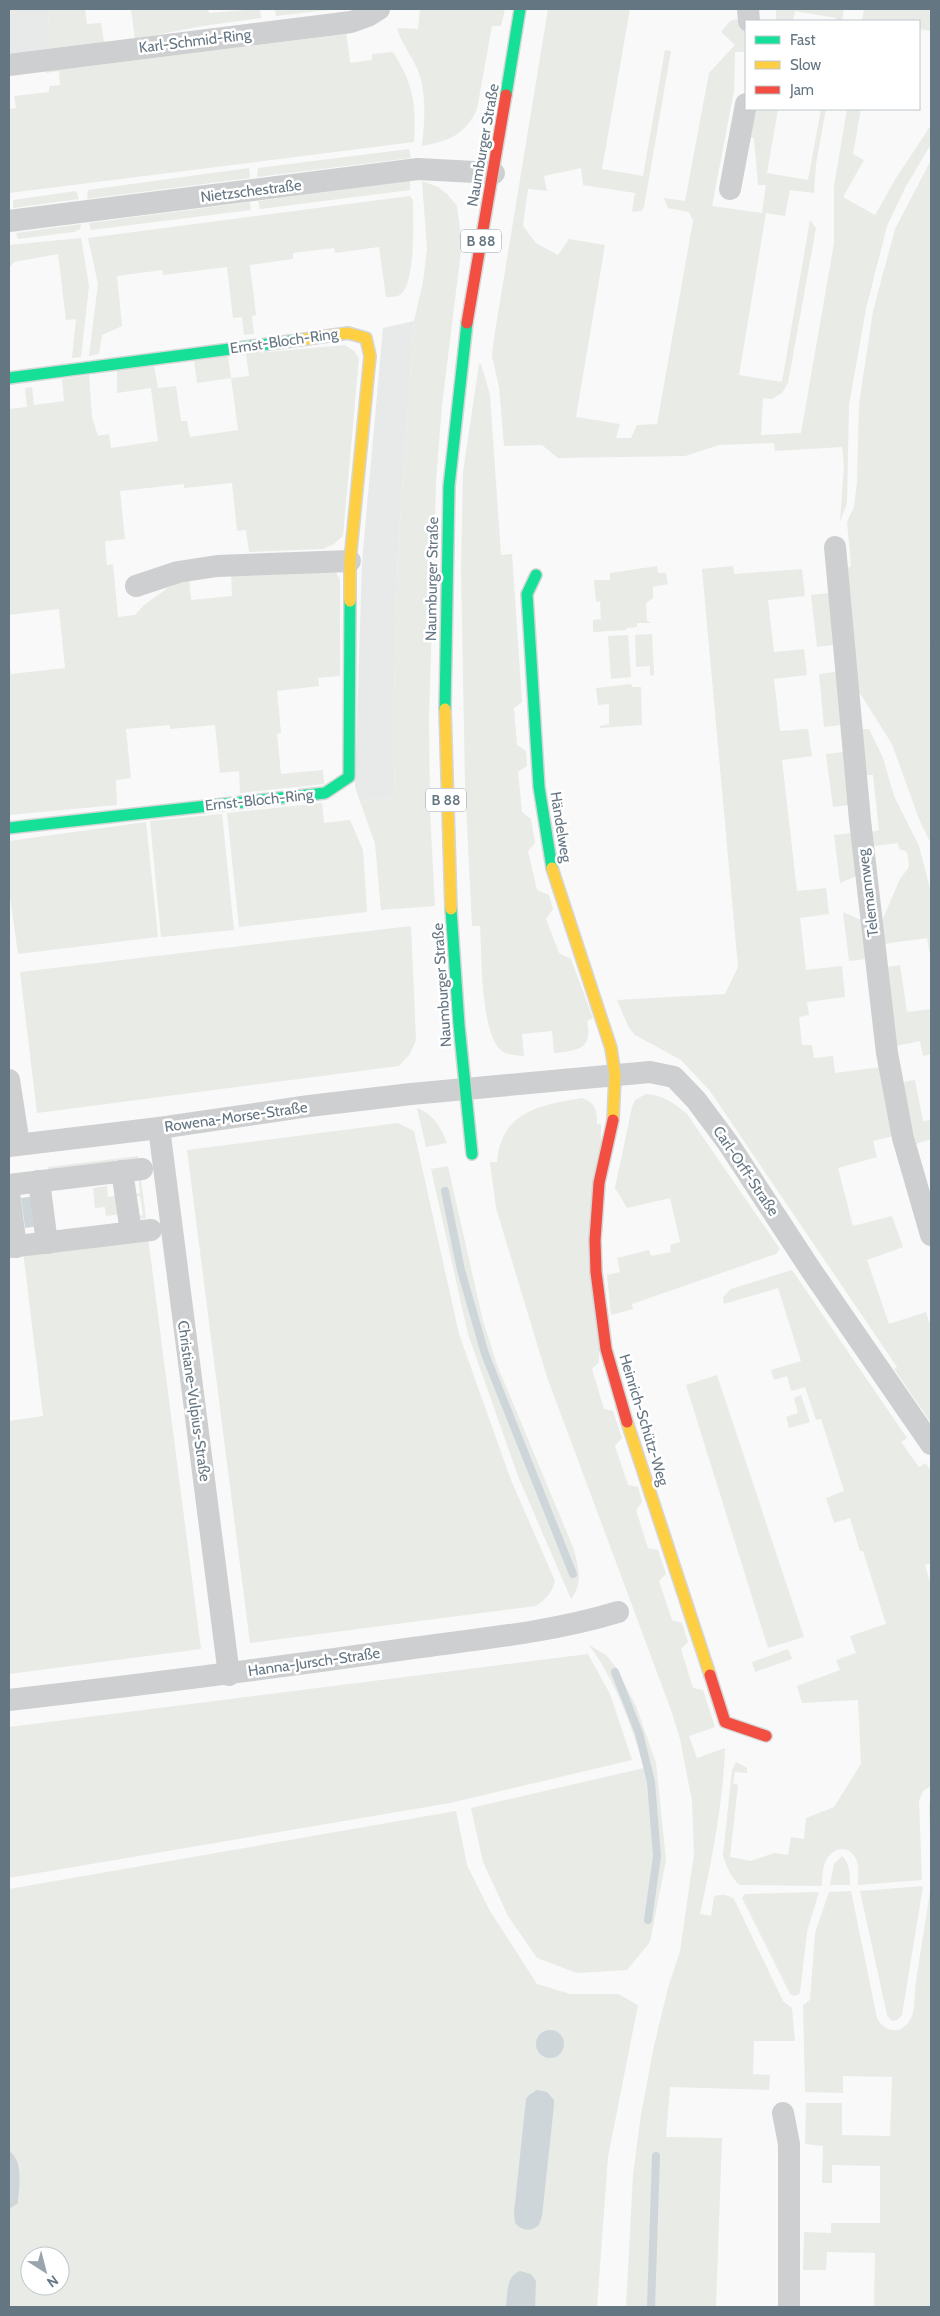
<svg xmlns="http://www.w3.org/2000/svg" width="940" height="2316" font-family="Cabin,sans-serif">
  <rect width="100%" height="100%" fill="#f9f9f9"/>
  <g fill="#e8e9e9">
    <polygon points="9,9 48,9 50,51 9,54"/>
    <polygon points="414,321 398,549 393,731 395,797 360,801 355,787 362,562 383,328"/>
  </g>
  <g fill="#e8ebe6" fill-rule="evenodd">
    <polygon points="48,9 85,9 87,24 101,23 104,42 50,51"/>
    <polygon points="131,9 208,9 209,13 260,9 261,18 202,26 135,39"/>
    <polygon points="275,9 328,9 328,10 276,16"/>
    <path d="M420,9H505L501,26H492L477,109C465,135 449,141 422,146C425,121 427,89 416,66C409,52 401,42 397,28L418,29Z"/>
    <polygon points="548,9 630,9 602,169 643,176 665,50 671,51 644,207 641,211 632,212 635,193 583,185 581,168 544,176 547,191 528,189 523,226 536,243 558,255 569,239 605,245 576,417 620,424 616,438 631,438 637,425 657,424 693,221 689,212 668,208 664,198 685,201 709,73 735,45 721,32 730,21 738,19 744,26 744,52 735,52 734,91 712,206 762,213 766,185 758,185 754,138 746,137 751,109 778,109 767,173 808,180 821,109 826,109 816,164 814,193 790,190 785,216 766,213 739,375 782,382 810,220 816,228 788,383 782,393 772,399 763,398 761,435 801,433 834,243 834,186 847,109 861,109 853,154 864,160 843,197 875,215 896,178 931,125 931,144 905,188 887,226 866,309 849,405 847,503 840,522 844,466 842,447 775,451 774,443 719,445 685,456 558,458 542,445 504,446 499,387 492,356 494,338"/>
    <polygon points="776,9 844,9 842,21 836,21 836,18 795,11 793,21 776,21"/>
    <polygon points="864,9 931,9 931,31 919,29 919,21 862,21"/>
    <path d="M346,31L350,63L372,60V54L393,52C414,86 416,102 414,142L9,193V109L16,108L14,96L49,92V86L60,85L59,71L46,73V69Z"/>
    <polygon points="409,149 411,158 257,177 258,168"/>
    <polygon points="931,160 931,639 929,642 931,643 931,844 919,819 892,744 856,687 847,569 851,565 847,522 854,507 857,482 859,404 873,311 895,229"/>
    <polygon points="249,168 250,178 87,199 88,190"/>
    <polygon points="410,181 410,190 260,209 258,201"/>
    <polygon points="422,181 438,187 448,195 457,206 462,243 442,405 436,481 429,718 430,812 435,906 381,910 375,844 360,801 395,797 393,731 398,549 414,321 423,282 427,249"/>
    <polygon points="76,191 79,199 13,208 13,200"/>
    <path d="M410,196L413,200C413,219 416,282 401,294C398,297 391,297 386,297L379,247L335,253L334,248L293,253V259L250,265L256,315L252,316L254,334L244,335L242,317L233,318L227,267L163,275L162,270L117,276L122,326L102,335L99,354L89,356L98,284L88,238Z"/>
    <polygon points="250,202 251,210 91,230 89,223"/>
    <polygon points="81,224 80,229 74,232 18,239 16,233"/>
    <polygon points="81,238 89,286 81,357 72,358 76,319 66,320 58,254 14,262 9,268 9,245"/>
    <polygon points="345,345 354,351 359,358 343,536 334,544 323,549 249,552 246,530 237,531 232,483 184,488 184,484 120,491 125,539 105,541 107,565 113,564 118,617 135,615 144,605 179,580 189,577 191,600 232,596 231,573 336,572 340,580 340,676 318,678 319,686 277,691 281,733 277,734 281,774 323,770 324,784 240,793 239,771 220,773 215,725 170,729 170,725 126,729 131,778 116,780 117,805 9,815 9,660 11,674 65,668 59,609 9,615 9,409 27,407 25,388 32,387 34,405 64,401 62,379 89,375 92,417 98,436 109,434 111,448 158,441 151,388 117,393 117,371 154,366 158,388 176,386 181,421 187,421 190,437 238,430 231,378 197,383 194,361 228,356 231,378 249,376 246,354"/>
    <path d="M479,364H481L490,395L501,555L512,554L522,702L514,708L517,745L526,751L527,766L518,772L522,812L531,819L535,843L528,851L537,890L549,895L553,909L546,919L559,953L571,959L593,1018L587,1021C593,1050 578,1050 554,1053L552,1031L522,1034L524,1056C517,1055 508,1055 502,1051C480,1035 482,953 480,926H472L465,783L461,569L463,472Z"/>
    <polygon points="657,566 658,573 666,573 668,584 653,587 653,598 646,603 647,621 652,623 637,623 637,627 627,628 626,630 593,632 593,620 601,619 600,601 596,602 594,580 610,580 610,573"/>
    <polygon points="733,566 734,574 802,569 805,596 768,600 774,652 804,649 807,675 774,679 780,731 808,729 812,756 782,760 797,891 826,888 829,914 800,918 806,970 842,966 845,997 807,1002 809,1015 799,1017 802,1045 812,1045 814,1058 833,1056 835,1073 881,1067 894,1136 873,1141 877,1157 838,1168 853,1226 892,1216 903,1247 867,1260 889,1324 926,1312 929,1322 931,1322 931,1423 894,1369 897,1367 710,1091 681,1060 635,1035 629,1028 617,1000 725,994 738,967 702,569"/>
    <polygon points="830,593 833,645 817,647 811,595"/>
    <polygon points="652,634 654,675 650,676 650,666 636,667 635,635"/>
    <polygon points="628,635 631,677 611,679 608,636"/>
    <polygon points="836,672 841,725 824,727 819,674"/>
    <polygon points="631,684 632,687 641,687 642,725 600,728 600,726 609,724 609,704 598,705 596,688"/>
    <polygon points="862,729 869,729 883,758 894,796 919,846 931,893 931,961 927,938 883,944 881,923 900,879 909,867 908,856 906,851 899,849 898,843 874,846 872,832 879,830 873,775 865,775"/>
    <polygon points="844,752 849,805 833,807 826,754"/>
    <polygon points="322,803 324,823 350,820 363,850 367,912 239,927 227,813"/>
    <polygon points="222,814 234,930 161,937 150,821"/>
    <polygon points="146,822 158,937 18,954 9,890 9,841"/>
    <polygon points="852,833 857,876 840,883 834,835"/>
    <polygon points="843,912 861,920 866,959 849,961"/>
    <polygon points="411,926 416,1040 410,1054 399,1066 37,1113 20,972"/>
    <polygon points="900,965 907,1012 931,1009 931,1054 923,1056 920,1041 896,1046 887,967"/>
    <polygon points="915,1080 923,1121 931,1120 931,1139 916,1144 903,1082"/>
    <path d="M646,1094C663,1095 674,1103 687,1114L780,1249L776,1254L632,1304L633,1309L611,1315L607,1275L620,1272L617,1258L649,1250L651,1256L671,1252L670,1245L680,1242L670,1198L627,1208L615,1188L632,1107L635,1100Z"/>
    <path d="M582,1098C596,1103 597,1110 597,1124H601L599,1362L592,1369L604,1409L613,1411L622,1438L615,1446L628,1485L638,1487L642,1502L636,1510L648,1548L658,1550L666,1574L659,1581L672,1620L682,1623L688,1642L681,1649L693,1688L703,1690L715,1727L689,1736L697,1758L725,1748C723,1804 712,1859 700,1914L711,1916L714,1897C721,1893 728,1895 734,1899L783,2001L792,2008L795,2041H754L753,2074L770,2075L769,2090L670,2087L666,2137L722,2138L716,2307H626L633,2175L641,2114L654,2046L668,1988L680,1951L694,1854L692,1801L680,1739L671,1710L547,1377L496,1208L490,1162H497C501,1112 539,1105 582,1098Z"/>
    <path d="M417,1108C434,1115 440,1126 447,1143L426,1147Z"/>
    <path d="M398,1123L414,1131L459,1334L511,1480L555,1581C552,1593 546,1599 536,1606L250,1643L187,1150Z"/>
    <polygon points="138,1156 139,1163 49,1171 48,1167"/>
    <path d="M448,1166L482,1317L497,1365L573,1547C578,1565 584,1583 571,1599L518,1476L468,1334L431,1169Z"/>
    <polygon points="140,1171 146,1218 138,1219 138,1216 143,1215 140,1196 136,1196 136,1194 140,1193 138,1174"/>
    <polygon points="107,1186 108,1197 119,1195 121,1214 106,1216 105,1207 95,1208 93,1188"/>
    <polygon points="148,1237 201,1649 9,1674 9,1421 43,1416 23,1251"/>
    <path d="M792,1270L907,1438L901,1442L919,1467L926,1463L931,1471V1563L925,1565L931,1585V1786L923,1791L919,1801L922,1880L858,1885C858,1877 859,1867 857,1861C849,1841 828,1848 824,1866C822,1872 822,1880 822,1886L740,1885C731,1878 726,1866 723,1855L732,1770L736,1762L747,1768V1773L735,1772L733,1783L738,1785L730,1857L751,1861L774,1853L788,1855L791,1837L804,1839L806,1818L834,1807L861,1764L858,1700L802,1703L797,1686L840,1670L836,1660L856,1653L850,1636L886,1624L863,1551H860L850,1518L834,1523L826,1498L844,1491L821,1419L816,1420L805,1387L791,1391L787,1376L774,1380L771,1370L801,1361L778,1288L724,1304L723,1297L731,1289Z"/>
    <polygon points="717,1375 804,1637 768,1648 686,1385"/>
    <polygon points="801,1395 810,1422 789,1428 786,1417 798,1413 794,1398"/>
    <path d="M589,1645L606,1655L615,1666L636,1706L656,1763L666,1860L650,1942L627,1970L577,1973L537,1958L508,1916L483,1862L471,1808L644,1768C631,1724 616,1682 589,1645Z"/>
    <polygon points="788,1649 792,1659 755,1672 752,1662"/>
    <polygon points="588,1654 610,1694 632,1760 450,1803 9,1878 9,1727"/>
    <polygon points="931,1795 931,1869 929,1805"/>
    <path d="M456,1811L467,1865L490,1911L537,1984L570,1994H618L638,2005L608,2157L597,2307H9V1889ZM30,2256H60V2286H30Z"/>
    <path d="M842,1856C850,1864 850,1874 850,1885H830L834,1864Z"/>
    <path d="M931,1885V2307H874L875,2253L827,2252L826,2270H803L804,2232L831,2233V2223H880V2166L832,2165V2183H822L823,2146L805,2144L806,2103H842V2135L890,2136L892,2077L843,2076V2093L805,2092L803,2005L810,2000L815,1933L829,1892L851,1891L877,2018C886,2035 905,2034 912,2016C916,2006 914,1992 916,1981C921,1949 926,1917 931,1885Z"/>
    <polygon points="923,1886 902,2015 897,2020 892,2021 887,2015 860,1891"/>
    <polygon points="819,1892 807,1932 800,1993 795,1996 790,1994 742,1898 745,1894"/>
  </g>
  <g fill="#ced6d9">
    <polygon points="36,1196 40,1226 25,1228 21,1198"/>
    <circle cx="550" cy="2044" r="14"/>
    <path d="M537,2090L547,2092L554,2100V2105L542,2216L539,2225C531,2232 522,2231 515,2223L514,2213L526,2099L529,2095Z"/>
    <path d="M9,2151C24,2161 19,2187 18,2203L9,2209Z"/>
    <path d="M520,2271L531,2274L536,2281L535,2307H506C508,2294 505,2277 520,2271Z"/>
  </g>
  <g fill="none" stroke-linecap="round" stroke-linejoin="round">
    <g stroke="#ced6d9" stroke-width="8">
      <polyline points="445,1191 461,1270 485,1354 573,1574"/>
      <polyline points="615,1672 639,1733 651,1782 657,1856 648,1920"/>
      <polyline points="651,2307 656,2156"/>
    </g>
    <defs>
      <g id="fast">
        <polyline points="506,95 520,9"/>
        <polyline points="9,378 299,340"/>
        <polyline points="536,575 527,594 539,787 552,868"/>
        <polyline points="445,709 449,486 467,323"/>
        <polyline points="9,828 325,793 349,777 350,601"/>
        <polyline points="451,909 459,1025 472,1154"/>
      </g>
      <g id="slow">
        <polyline points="299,340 348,333 366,338 370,356 350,561 350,601"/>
        <polyline points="445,709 451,909"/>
        <polyline points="552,868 611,1048 615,1075 613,1120"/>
        <polyline points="627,1422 710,1675"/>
      </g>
      <g id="jam">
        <polyline points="467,323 506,95"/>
        <polyline points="613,1120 599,1183 595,1240 596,1272 606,1349 627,1422"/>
        <polyline points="710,1675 725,1722 766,1736"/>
      </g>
    </defs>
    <use href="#fast" stroke="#d5d6d7" stroke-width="14"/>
    <use href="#slow" stroke="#d5d6d7" stroke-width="14"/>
    <use href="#jam" stroke="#d5d6d7" stroke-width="14"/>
    <g stroke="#cecfd0" stroke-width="22">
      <polyline points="748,9 749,21"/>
      <polyline points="9,65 351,22 368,16 379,9"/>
      <polyline points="730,189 746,104"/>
      <polyline points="9,221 418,169 494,173"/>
      <polyline points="835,547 860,820 887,1053 903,1138 931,1235"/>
      <polyline points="136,586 178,572 217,566 350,561"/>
      <polyline points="9,1080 19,1144"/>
      <polyline points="159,1128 229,1675"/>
      <polyline points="9,1146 159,1128 309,1106 411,1094 650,1072 674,1077 696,1100 728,1143 811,1270 931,1444"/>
      <polyline points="122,1171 131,1232"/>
      <polyline points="39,1181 47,1243"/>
      <polyline points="9,1185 142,1169"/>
      <polyline points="9,1193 16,1247"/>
      <polyline points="9,1247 151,1230"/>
      <path d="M9,1700C141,1685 274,1668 406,1649C477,1639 549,1633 618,1612"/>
      <polyline points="783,2113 789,2144 789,2307"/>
    </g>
    <use href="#fast" stroke="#16e098" stroke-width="11"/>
    <use href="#slow" stroke="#ffcf43" stroke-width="11"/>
    <use href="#jam" stroke="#f24e42" stroke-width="11"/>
  </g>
  <g text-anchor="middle" stroke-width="5" stroke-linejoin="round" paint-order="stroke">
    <g fill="#fff" stroke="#939fa8" stroke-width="1">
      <rect x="461" y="229.5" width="40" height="23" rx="4"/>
      <rect x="426" y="788.5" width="40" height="23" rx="4"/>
    </g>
    <g font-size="14" font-weight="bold" fill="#657683">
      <text x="481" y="246">B 88</text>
      <text x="446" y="805">B 88</text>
    </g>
    <g font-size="15" fill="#657683" stroke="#fff">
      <text transform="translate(195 41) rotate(-7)" y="5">Karl-Schmid-Ring</text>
      <text transform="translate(483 145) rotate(-80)" y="5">Naumburger Straße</text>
      <text transform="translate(251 191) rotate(-7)" y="5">Nietzschestraße</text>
      <text transform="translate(284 341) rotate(-8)" y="5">Ernst-Bloch-Ring</text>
      <text transform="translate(432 579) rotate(-89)" y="5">Naumburger Straße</text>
      <text transform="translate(259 800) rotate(-6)" y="5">Ernst-Bloch-Ring</text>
      <text transform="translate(561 827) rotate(81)" y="5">Händelweg</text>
      <text transform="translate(868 893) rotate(-97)" y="5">Telemannweg</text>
      <text transform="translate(442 985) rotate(-94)" y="5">Naumburger Straße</text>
      <text transform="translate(236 1117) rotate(-8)" y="5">Rowena-Morse-Straße</text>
      <text transform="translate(746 1171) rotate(56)" y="5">Carl-Orff-Straße</text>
      <text transform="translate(194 1401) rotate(82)" y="5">Christiane-Vulpius-Straße</text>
      <text transform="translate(644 1420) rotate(73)" y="5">Heinrich-Schütz-Weg</text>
      <text transform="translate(314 1662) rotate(-8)" y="5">Hanna-Jursch-Straße</text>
    </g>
  </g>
  <rect width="940" height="2316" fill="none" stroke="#657683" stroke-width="20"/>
  <rect x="745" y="20" width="175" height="90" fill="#ffffff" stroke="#c1c8cd"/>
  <rect x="755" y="36" width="25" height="8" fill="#16e098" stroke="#c1c8cd"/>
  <text x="790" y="45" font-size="15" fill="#657683">Fast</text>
  <rect x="755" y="61" width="25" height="8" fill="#ffcf43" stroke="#c1c8cd"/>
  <text x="790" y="70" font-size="15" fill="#657683">Slow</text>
  <rect x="755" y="86" width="25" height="8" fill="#f24e42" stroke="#c1c8cd"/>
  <text x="790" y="95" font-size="15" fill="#657683">Jam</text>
  <g transform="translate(45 2271) rotate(144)"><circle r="24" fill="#ffffff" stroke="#c1c8cd"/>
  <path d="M0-4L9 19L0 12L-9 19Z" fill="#99a4ac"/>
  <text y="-8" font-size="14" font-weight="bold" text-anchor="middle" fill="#657683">N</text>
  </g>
</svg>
